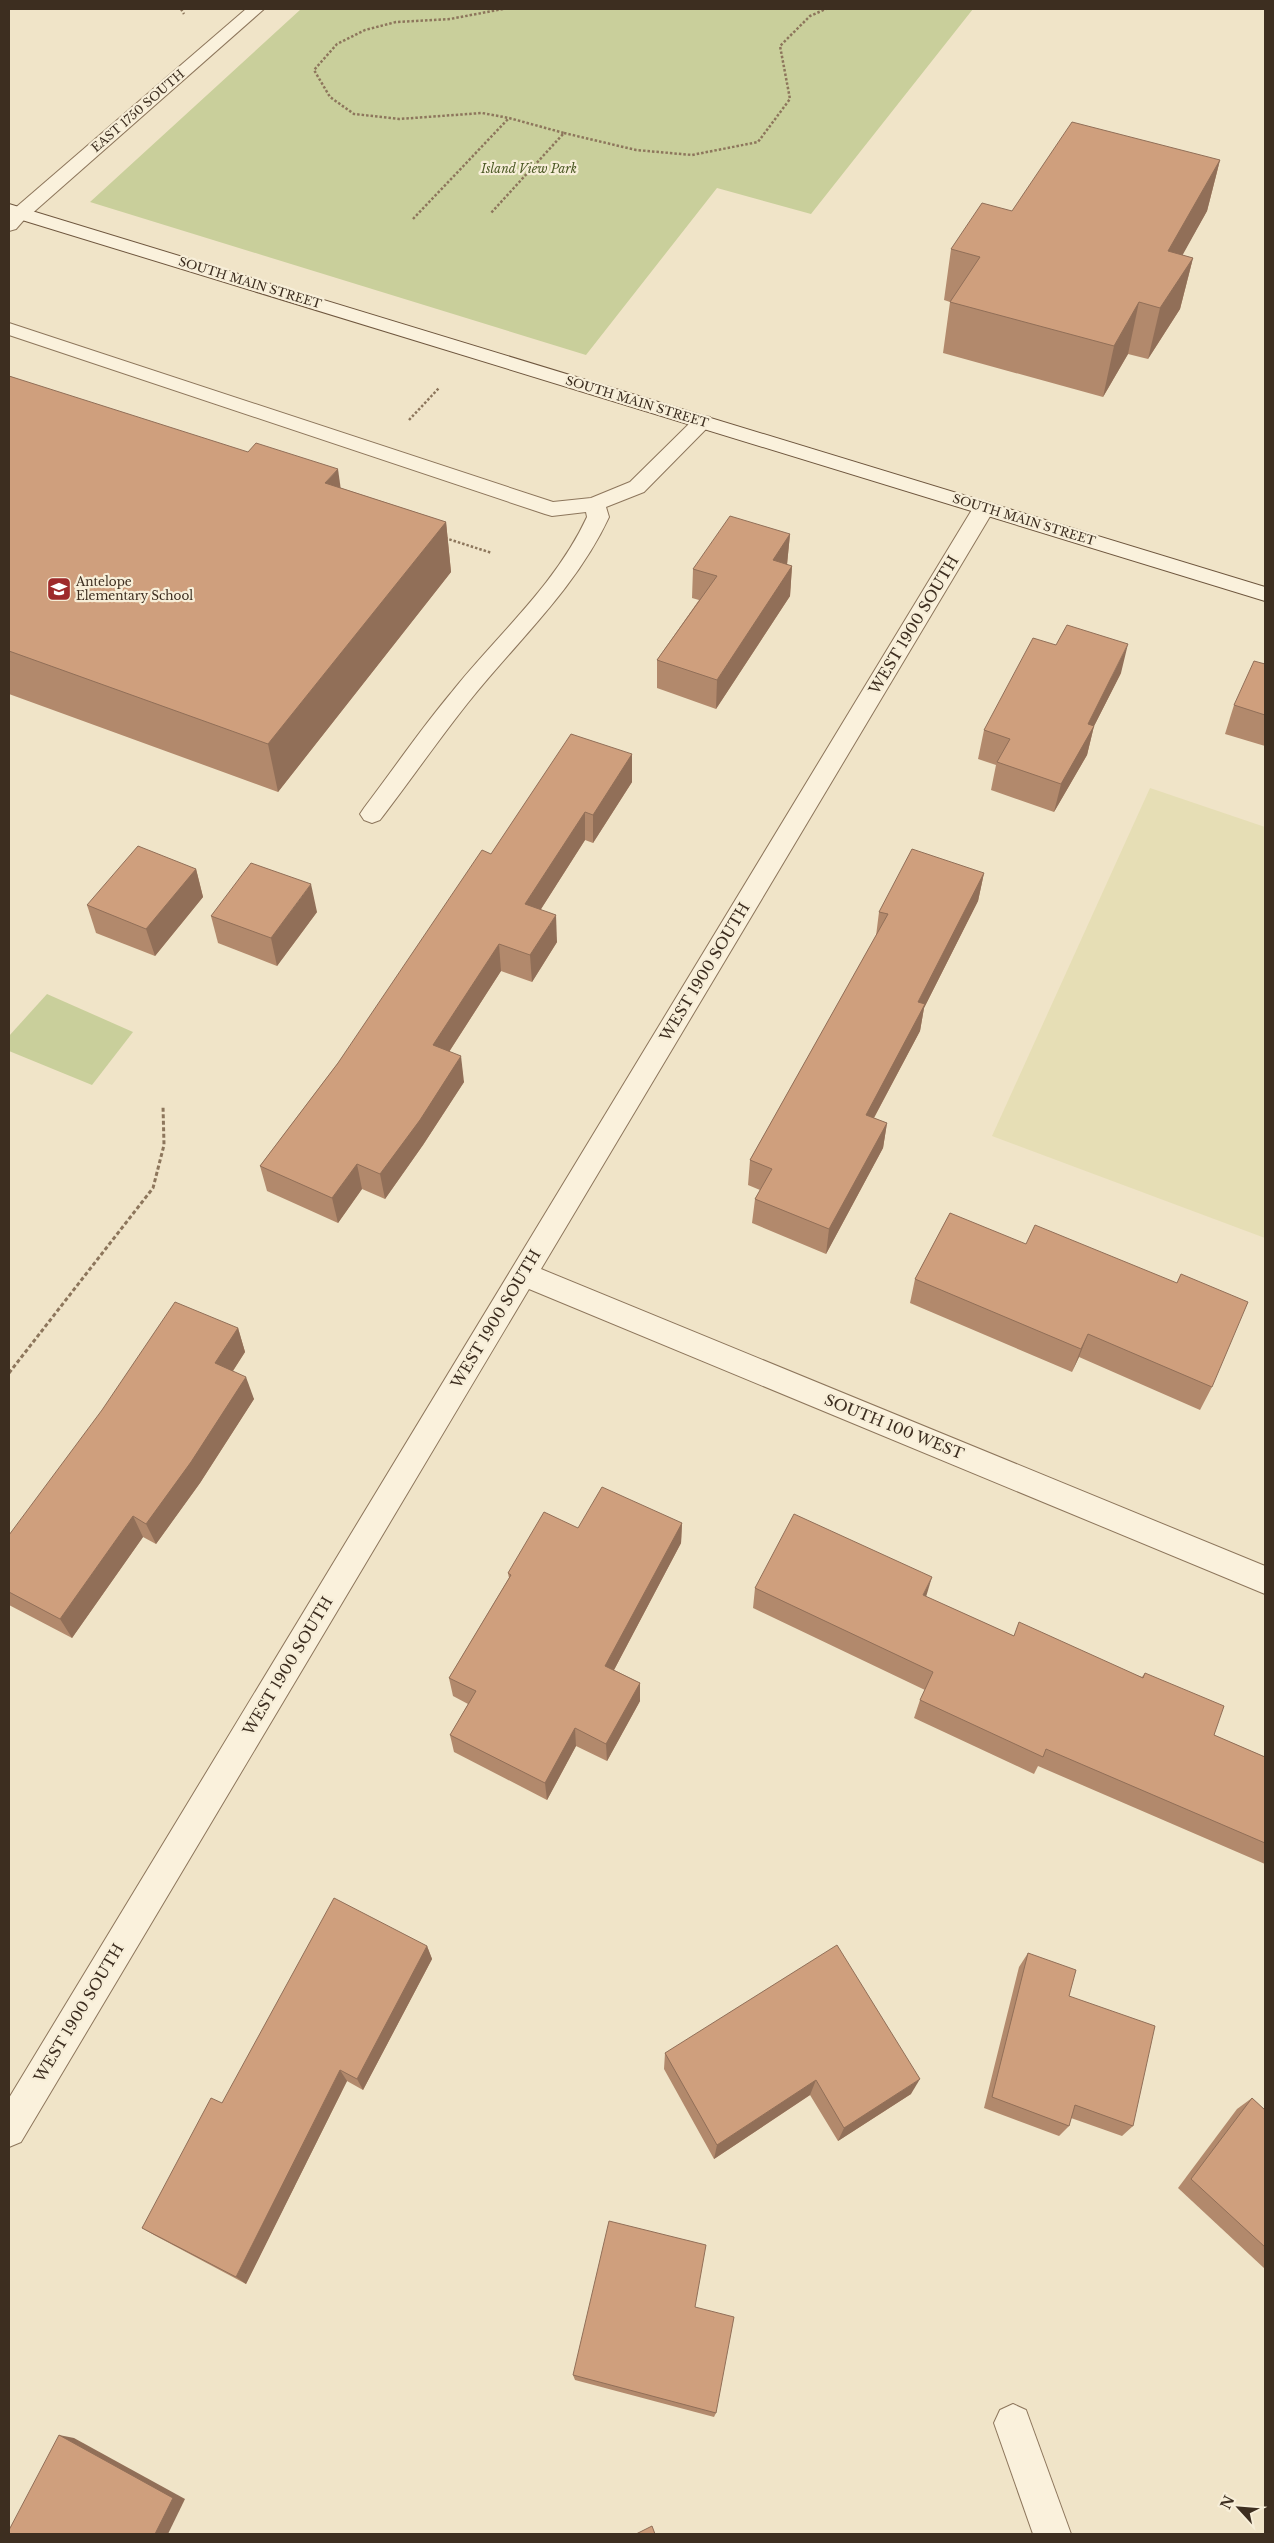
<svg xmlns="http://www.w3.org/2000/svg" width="1274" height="2543" font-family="'Libre Baskerville',serif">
  <rect width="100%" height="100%" fill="#f0e4c8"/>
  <polygon fill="#e6deb5" points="1150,788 1265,827 1265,1238 992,1136"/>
  <g fill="#c9cf9b">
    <polygon points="301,9 973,9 811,214 717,188 586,355 90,202"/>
    <polygon points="47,994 133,1032 92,1085 9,1051 9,1036"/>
  </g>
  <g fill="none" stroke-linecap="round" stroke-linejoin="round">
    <defs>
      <g id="lane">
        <polygon points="21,207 28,209 30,213 16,229 9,231 9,215 14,209"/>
        <path d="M9,323L553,502L591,498L630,482L696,417L703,416L710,417L713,422L644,492L606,507L609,517C575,590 516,642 467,704C437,742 409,782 380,820L372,823L364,820L360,814L364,808C393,770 420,730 451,693C497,635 555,586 587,517L586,512L552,516L545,514L9,335Z"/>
      </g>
      <g id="street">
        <polygon points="246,9 264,9 28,217 14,217 12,213 14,209"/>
        <polygon points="984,501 991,503 995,508 541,1269 1265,1566 1265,1594 529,1289 21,2142 9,2147 9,2098 973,508 977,503"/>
        <polygon points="1013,2404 1026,2410 1071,2534 1033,2534 994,2423 1000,2410"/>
      </g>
      <polygon id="secondary" points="9,204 1265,587 1265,601 9,216"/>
    </defs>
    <use href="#lane" stroke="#8d765c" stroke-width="2"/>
    <use href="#street" stroke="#8d765c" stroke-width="2"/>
    <use href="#secondary" stroke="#6f573f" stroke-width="2"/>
    <g stroke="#8d765c" stroke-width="2.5" stroke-dasharray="2.5 2" stroke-linecap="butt">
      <polyline points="181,9 184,14"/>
      <polyline points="503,9 450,19 396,22 365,30 337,44 314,70 330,97 354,114 399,119 482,113 509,118"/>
      <polyline points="564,133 636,150 692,155 758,142 790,99 780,46 810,16 826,9"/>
      <polyline points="413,219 509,118 564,133 491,213"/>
      <polyline points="409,420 439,388"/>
      <polyline points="445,538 492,553"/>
    </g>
    <polyline stroke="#8d765c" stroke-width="3" stroke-dasharray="4 2.5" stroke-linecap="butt" points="9,1373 153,1188 164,1145 163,1106"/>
    <use href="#lane" fill="#faf1dc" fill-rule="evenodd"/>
    <use href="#street" fill="#faf1dc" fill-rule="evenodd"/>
    <use href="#secondary" fill="#faf1dc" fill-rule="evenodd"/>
  </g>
  <g fill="#b2896c">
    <polygon points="1220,160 1207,211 1182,255 1193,258 1180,309 1148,359 1128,354 1103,397 943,353 950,302 944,300 951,249 1012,211"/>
    <polygon points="9,376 341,488 446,522 451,572 278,792 9,694"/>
    <polygon points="790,534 787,565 792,566 790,596 716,709 657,688 657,660 699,600 692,598 693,569"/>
    <polygon points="1265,664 1265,746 1225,734 1234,705"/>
    <polygon points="1121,673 1094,726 1087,755 1054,812 991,790 996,765 978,759 984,730"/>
    <polygon points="632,754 632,782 593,843 585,840 541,909 557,942 532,982 501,971 449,1052 464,1082 423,1145 385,1199 362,1189 338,1223 267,1191 260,1166 338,1063 491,854"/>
    <polygon points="196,869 203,897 155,956 96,933 87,905"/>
    <polygon points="984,873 978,901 924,1008 920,1031 874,1118 887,1123 883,1148 826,1254 752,1223 755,1199 760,1190 748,1185 750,1160 876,936 879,912"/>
    <polygon points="317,912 277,966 218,943 211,916"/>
    <polygon points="950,1213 1212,1387 1200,1410 1079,1357 1072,1372 910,1303 915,1279"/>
    <polygon points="238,1328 245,1352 233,1371 254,1399 200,1483 156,1544 143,1537 72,1638 9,1605 9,1535"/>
    <polygon points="682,1523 681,1543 614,1670 640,1683 640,1701 607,1761 576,1746 547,1800 454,1752 450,1735 468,1704 453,1696 449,1678 509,1578 508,1573 578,1528"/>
    <polygon points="755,1588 926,1597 1014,1636 1142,1677 1145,1673 1214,1735 1265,1757 1265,1864 1038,1766 1034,1774 914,1718 920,1700 925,1690 753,1608"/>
    <polygon points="427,1946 432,1959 363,2090 347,2081 246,2284 154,2235 142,2228 222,2103"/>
    <polygon points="1028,1953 1069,1996 1133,2126 1122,2136 1071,2118 1069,2126 1059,2136 984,2108 1019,1967"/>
    <polygon points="665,2053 911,2094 838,2141 810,2095 714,2159 664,2069"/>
    <polygon points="1252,2098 1265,2110 1265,2269 1178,2188 1237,2109"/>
    <polygon points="695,2307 716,2413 714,2417 575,2380 573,2375"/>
  </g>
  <g fill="#916f58">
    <polygon points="1220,160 1207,211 1156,303 1168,251"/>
    <polygon points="1193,258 1180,309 1148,359 1160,308"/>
    <polygon points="1139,302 1128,354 1103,397 1114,346"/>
    <polygon points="338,469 345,519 325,483"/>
    <polygon points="446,522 451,572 278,792 268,744"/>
    <polygon points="790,534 787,564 771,589 773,560"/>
    <polygon points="792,566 790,596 716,709 717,680"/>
    <polygon points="1128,644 1121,673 1090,734 1094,726 1087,755 1054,812 1061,784 1088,724"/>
    <polygon points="632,754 632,782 593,843 593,815"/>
    <polygon points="585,812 585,840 527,931 525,904"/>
    <polygon points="196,869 203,897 155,956 146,929"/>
    <polygon points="984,873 978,901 924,1008 920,1031 862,1140 866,1115 918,1002"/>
    <polygon points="311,884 317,912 277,966 271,938"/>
    <polygon points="556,915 557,942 532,982 530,955"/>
    <polygon points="499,944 501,971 436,1072 433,1045"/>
    <polygon points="461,1056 464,1082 423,1145 385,1199 380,1174"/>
    <polygon points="887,1123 883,1148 826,1254 829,1229"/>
    <polygon points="357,1164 362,1189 338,1223 332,1198"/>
    <polygon points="238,1328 245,1352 223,1386 215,1363"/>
    <polygon points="1088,1334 1079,1357 1072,1372 1081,1349"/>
    <polygon points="246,1377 254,1399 200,1483 156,1544 146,1524"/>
    <polygon points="133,1516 143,1537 72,1638 60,1619"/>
    <polygon points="682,1523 681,1543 606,1685 605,1666"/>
    <polygon points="932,1577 926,1597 923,1595"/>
    <polygon points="640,1683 640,1701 607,1761 606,1744"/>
    <polygon points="575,1728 576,1746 547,1800 545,1783"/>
    <polygon points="427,1946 432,1959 363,2090 357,2079"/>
    <polygon points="340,2070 347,2081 246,2284 236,2277"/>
    <polygon points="920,2079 911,2094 838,2141 844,2128"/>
    <polygon points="816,2080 810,2095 714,2159 717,2145"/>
    <polygon points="59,2435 74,2438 185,2499 168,2534 155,2534"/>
  </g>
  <g fill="#cf9f7d" stroke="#916f58">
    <polygon points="1072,122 1220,160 1168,251 1193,258 1160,308 1139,302 1114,346 950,302 980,257 951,249 982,203 1012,211"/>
    <polygon points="9,376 248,452 256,443 338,469 325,483 446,522 268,744 9,651"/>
    <polygon points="730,516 790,534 773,560 792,566 717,680 657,660 717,576 693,569"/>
    <polygon points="1067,625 1128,644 1088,724 1094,726 1061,784 997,762 1010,739 984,730 1033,638 1056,645"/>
    <polygon points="1254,661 1265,664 1265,715 1234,705"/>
    <polygon points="571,734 632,754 593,815 585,812 525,904 556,915 530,955 499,944 433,1045 461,1056 420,1120 380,1174 357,1164 332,1198 260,1166 338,1063 482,850 491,854"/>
    <polygon points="138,846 196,869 146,929 87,905"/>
    <polygon points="912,849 984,873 918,1002 925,1004 866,1115 887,1123 829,1229 755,1199 772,1169 750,1160 888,914 879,912"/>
    <polygon points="251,863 311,884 271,938 211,916"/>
    <polygon points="950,1213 1026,1244 1035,1225 1177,1283 1181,1274 1248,1302 1212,1387 1088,1334 1081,1349 915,1279"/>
    <polygon points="175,1302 238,1328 215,1363 246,1377 191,1462 146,1524 133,1516 60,1619 9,1592 9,1535 102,1410"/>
    <polygon points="602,1487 682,1523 605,1666 640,1683 606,1744 575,1728 545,1783 450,1735 476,1691 449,1678 511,1575 508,1573 544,1512 578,1528"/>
    <polygon points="794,1514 932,1577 923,1595 1014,1636 1019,1622 1143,1678 1145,1673 1224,1706 1214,1735 1265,1757 1265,1843 1046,1749 1043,1757 920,1700 933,1672 755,1588"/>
    <polygon points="334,1898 427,1946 357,2079 340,2070 236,2277 142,2228 211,2098 222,2103"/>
    <polygon points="837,1945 920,2079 844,2128 816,2080 717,2145 665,2053"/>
    <polygon points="1028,1953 1076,1970 1069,1996 1155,2026 1133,2126 1075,2105 1069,2126 992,2097"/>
    <polygon points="1252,2098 1265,2110 1265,2247 1191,2179"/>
    <polygon points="609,2221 706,2245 695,2307 734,2317 716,2413 573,2375"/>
    <polygon points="59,2435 173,2498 155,2534 9,2534 9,2530"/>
    <polygon points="652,2526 655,2534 636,2534"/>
  </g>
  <defs>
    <symbol id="school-square" viewBox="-11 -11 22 22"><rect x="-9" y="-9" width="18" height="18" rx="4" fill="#9e2a2b" stroke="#f7eed8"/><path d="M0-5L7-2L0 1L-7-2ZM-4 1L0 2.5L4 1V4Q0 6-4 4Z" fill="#fff"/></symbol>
  </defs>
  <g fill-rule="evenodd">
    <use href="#school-square" x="45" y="575" width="28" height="28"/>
  </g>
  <g text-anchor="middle" stroke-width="4.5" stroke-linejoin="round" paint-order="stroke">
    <g font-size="12" fill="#3d2e20" stroke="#f7eed8">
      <text transform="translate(138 111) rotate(-41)" y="4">EAST 1750 SOUTH</text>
      <text transform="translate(250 283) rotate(17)" y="4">SOUTH MAIN STREET</text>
      <text transform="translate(637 402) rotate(17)" y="4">SOUTH MAIN STREET</text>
      <text transform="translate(1024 520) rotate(17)" y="4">SOUTH MAIN STREET</text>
    </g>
    <g font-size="12" font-style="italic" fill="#4d5a26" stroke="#f7eed8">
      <text x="529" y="173">Island View Park</text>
    </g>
    <g font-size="12" fill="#3d2e20" stroke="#f7eed8" text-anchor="start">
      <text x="76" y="586">Antelope<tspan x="76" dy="14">Elementary School</tspan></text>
    </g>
    <g font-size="15" fill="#3d2e20" stroke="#f7eed8">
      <text transform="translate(914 625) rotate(-59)" y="5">WEST 1900 SOUTH</text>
      <text transform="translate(705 972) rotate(-59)" y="5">WEST 1900 SOUTH</text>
      <text transform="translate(496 1319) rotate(-59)" y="5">WEST 1900 SOUTH</text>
      <text transform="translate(894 1427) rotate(22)" y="5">SOUTH 100 WEST</text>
      <text transform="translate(288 1666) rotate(-59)" y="5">WEST 1900 SOUTH</text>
      <text transform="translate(79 2013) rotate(-59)" y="5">WEST 1900 SOUTH</text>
    </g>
  </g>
  <rect width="1274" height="2543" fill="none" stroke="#3d2e20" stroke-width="20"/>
  <g transform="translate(1239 2508) rotate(296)" stroke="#f7eed8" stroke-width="4" paint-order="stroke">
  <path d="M0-4L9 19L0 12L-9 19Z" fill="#3d2e20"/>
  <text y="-8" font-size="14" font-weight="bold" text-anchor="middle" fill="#3d2e20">N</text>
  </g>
</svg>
